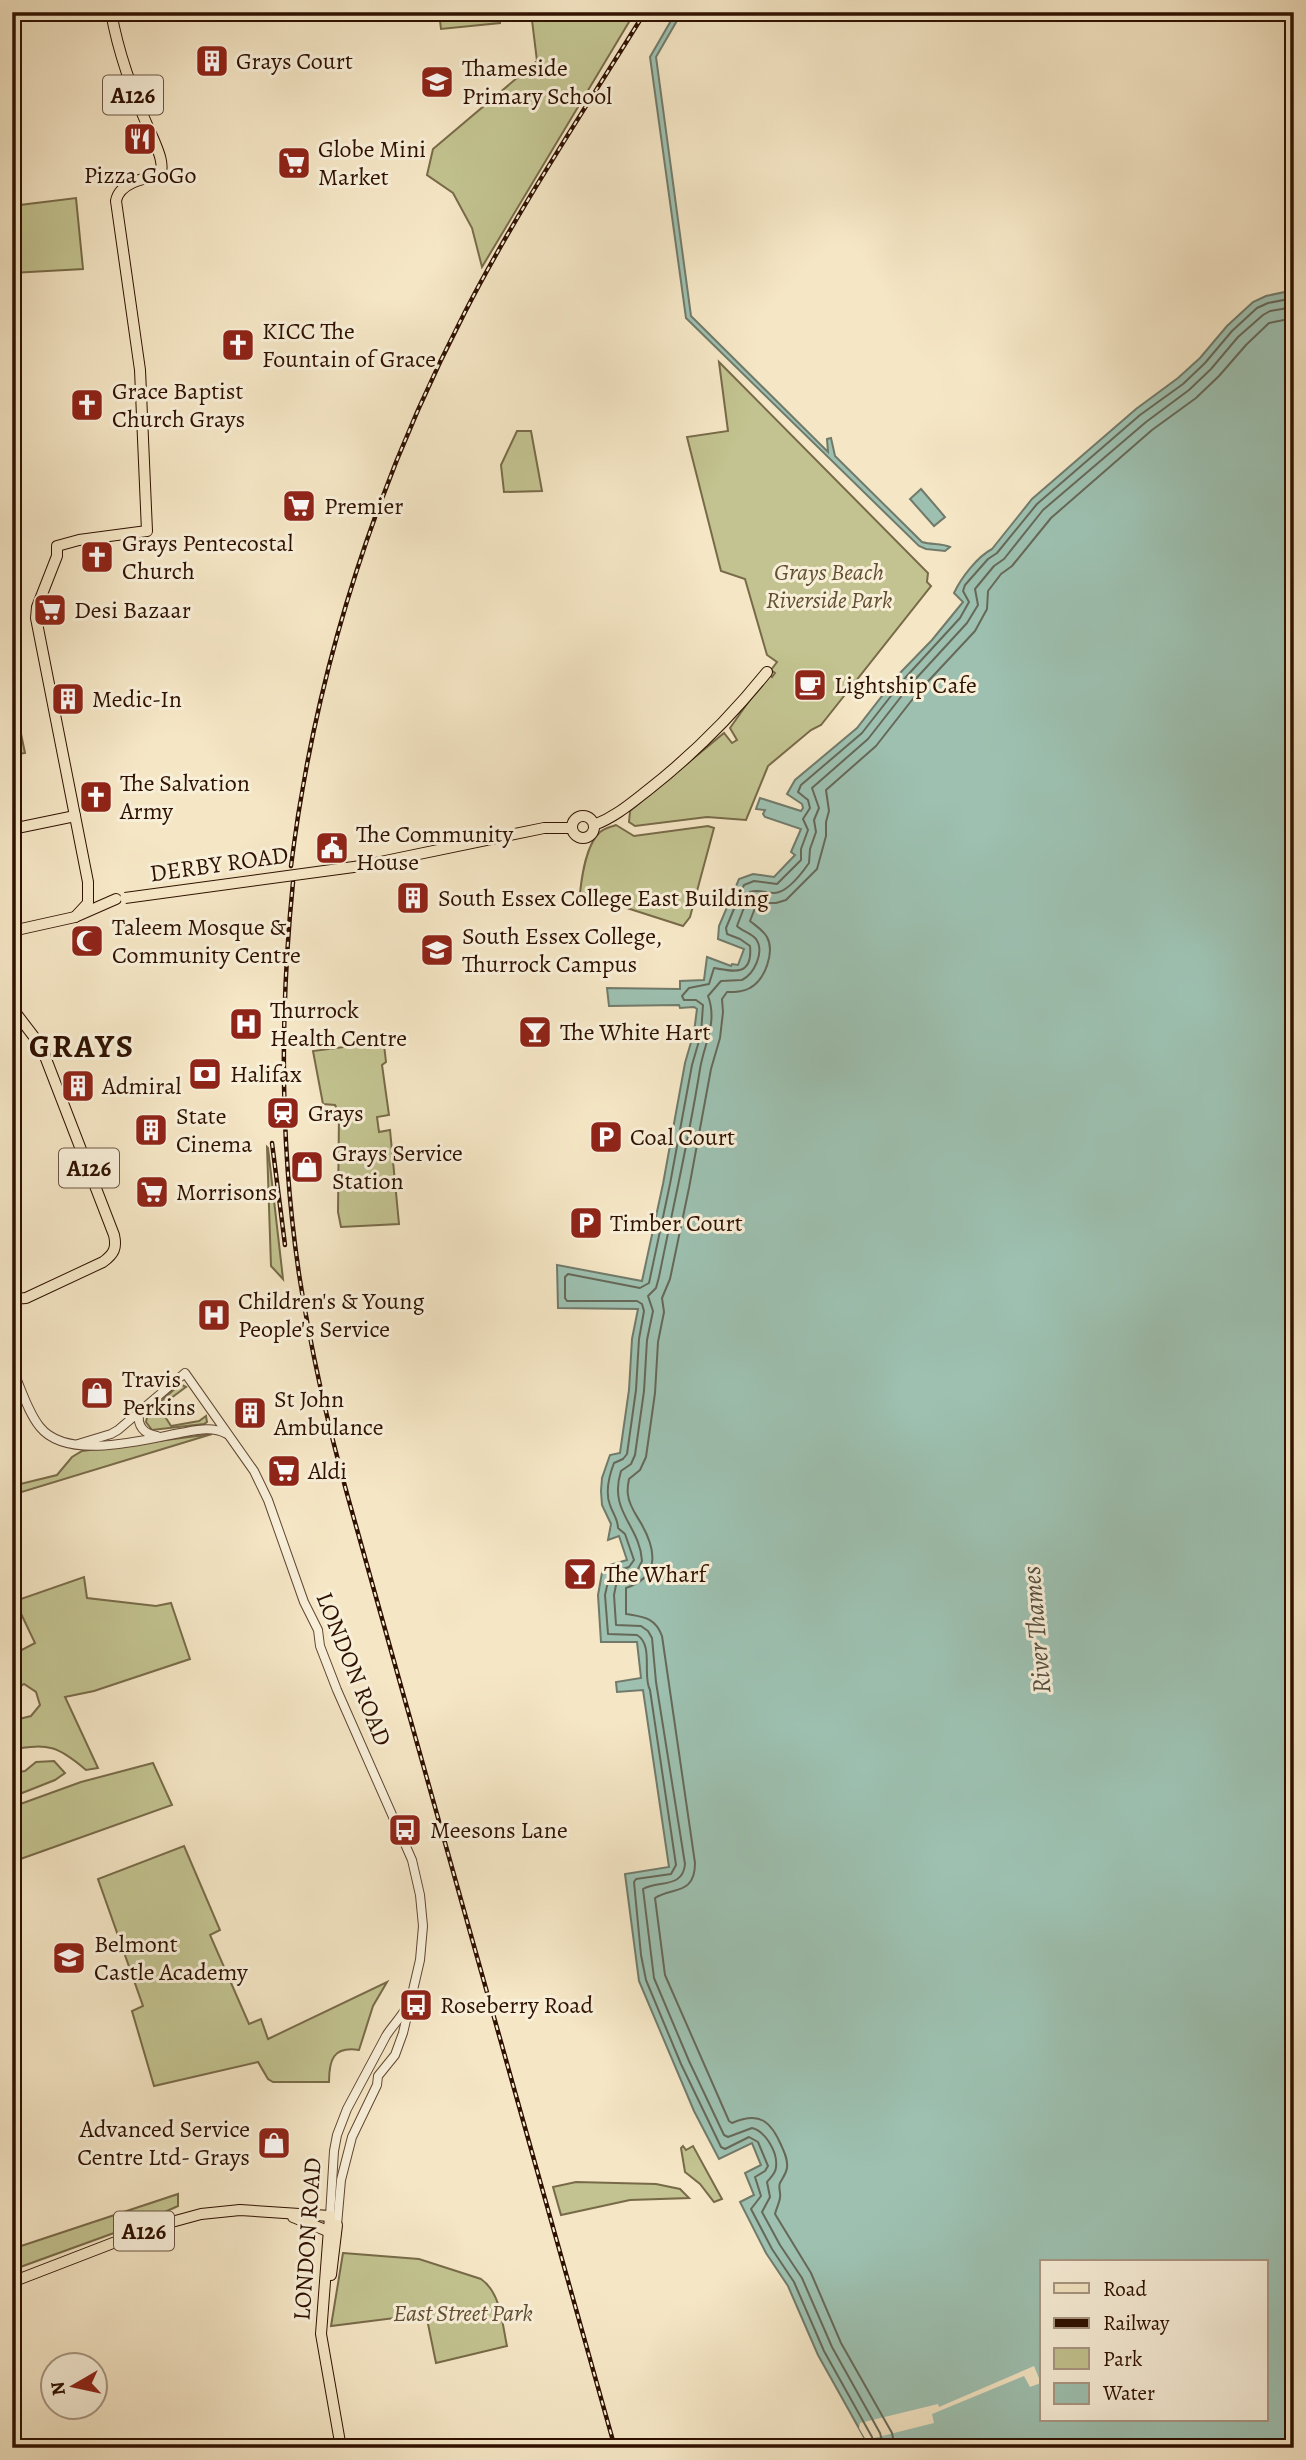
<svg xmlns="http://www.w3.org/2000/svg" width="1306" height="2460" font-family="Alegreya,serif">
  <rect width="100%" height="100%" fill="#f5e6c5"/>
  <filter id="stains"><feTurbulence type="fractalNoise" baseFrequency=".00286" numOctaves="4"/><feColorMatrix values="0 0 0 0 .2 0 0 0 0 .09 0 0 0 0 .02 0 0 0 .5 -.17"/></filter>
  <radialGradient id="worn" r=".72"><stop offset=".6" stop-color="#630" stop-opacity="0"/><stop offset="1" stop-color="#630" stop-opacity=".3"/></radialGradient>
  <g fill="#c2c390" stroke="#786a48" stroke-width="2">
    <polygon points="439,12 499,12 500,23 441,29"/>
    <polygon points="531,12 635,12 482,267 472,228 453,193 427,175 433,149 537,61"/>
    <polygon points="76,198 83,269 12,273 12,206"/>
    <polygon points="719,362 928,573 927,582 931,586 821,725 811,730 768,766 746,820 707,817 635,826 629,822 630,811 724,733 732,743 737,740 730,728 768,674 772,677 775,673 771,670 777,662 767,655 745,579 721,571 687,437 728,431"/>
    <polygon points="517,431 531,431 542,491 504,492 501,465"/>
    <polygon points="12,691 25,753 12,755"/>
    <path d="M616,825L634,836L708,826L714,828L690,917L683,926L580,893C582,875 586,845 600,832C605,828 611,827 616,825Z"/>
    <polygon points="374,1043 384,1045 386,1062 382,1065 389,1115 377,1117 379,1132 390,1130 399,1224 341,1227 338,1212 339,1114 335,1105 323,1104 313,1051"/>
    <polygon points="267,1147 268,1148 283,1279 271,1266"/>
    <polygon points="180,1384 186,1387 159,1407 171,1426 199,1421 206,1416 207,1422 204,1424 152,1430 146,1422 148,1413"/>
    <polygon points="212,1434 12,1495 12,1486 57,1475 72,1457 82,1451"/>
    <path d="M84,1577L87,1598L156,1606L171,1603L190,1659L94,1691L65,1697L98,1768L86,1770C57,1745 49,1744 12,1749V1729L16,1727L15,1720L31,1716L40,1705L36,1692L24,1684L16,1689L12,1682V1655L35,1643L15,1601Z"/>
    <polygon points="54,1761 65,1773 55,1780 12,1797 12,1773 25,1771 36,1762"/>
    <polygon points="153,1763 172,1805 12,1862 12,1807 81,1782"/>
    <path d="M184,1846L220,1930L210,1935L249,2024L261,2019L268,2039L387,1982L373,2006L359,2050C333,2046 329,2060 329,2082H273L268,2079L258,2062L154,2086L132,2011L143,2006L98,1879Z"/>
    <polygon points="683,2146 686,2150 693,2146 722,2199 714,2202 700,2184 685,2172 681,2148"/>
    <polygon points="576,2182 656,2184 680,2189 689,2198 630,2200 561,2215 553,2187"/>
    <polygon points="178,2194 178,2206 136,2225 12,2270 12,2249"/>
    <path d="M343,2253L419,2259L481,2279C501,2293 502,2323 507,2346L436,2363L426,2314L331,2326Z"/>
  </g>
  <g fill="#9dc0b0" stroke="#717a6a" stroke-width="2" fill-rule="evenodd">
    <path d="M676,12H682L656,57L691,316L828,452L827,439L831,438L835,456L922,542C932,545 941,543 950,547L945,551L926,549L919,546L686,318L650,57Z"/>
    <path d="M1294,290V2448H870L818,2355L788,2286L766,2253L740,2202L754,2195L745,2173L761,2165L752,2143L719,2159L694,2111L639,1981L625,1874L669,1867L643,1690L617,1692L616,1682L641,1678L637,1642H601L598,1595L603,1567L627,1560L619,1536L608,1540L611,1524L602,1505L601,1491L602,1478L610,1455L620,1453L629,1390L632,1339L638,1309L558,1308L557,1265L642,1281L663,1184L685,1063L694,1032L697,1009L694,1007L680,1008L679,1005L609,1006L607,988L680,989V981L704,980L707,957L731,966L732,964L738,965L744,949L718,939L719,926L739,879L753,874L774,877L795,855L791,852L801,829L765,817L763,814L765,810L756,809L760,798L801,811L803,808L802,804L787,794L795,780L857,728L900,673L932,640L963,602L954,593C961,578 977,557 992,549L1032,499L1136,409L1178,378L1200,358L1227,326L1253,302L1266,296ZM1042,2262H1266V2420H1042Z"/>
    <polygon points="921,489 945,517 934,526 910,499"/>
  </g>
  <polygon fill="#f5e6c5" points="1034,2366 1041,2383 1030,2387 1024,2376 932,2414 934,2423 866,2440 859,2428 860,2423 938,2404 939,2407"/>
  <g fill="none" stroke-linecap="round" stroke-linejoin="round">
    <g stroke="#666858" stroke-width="2">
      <path d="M876,2448L872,2437L824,2351L794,2282L772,2249L751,2209L761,2196L755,2177L765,2171L768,2166L758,2142L749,2137L725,2149L721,2147L681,2064L646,1980L641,1955L634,1882L636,1879L671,1874L676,1865L650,1690C642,1676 654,1645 637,1635L608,1634L605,1595L610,1573L629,1567L634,1560L625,1534L618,1528C618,1519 613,1514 610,1505C605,1492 609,1476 614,1463L623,1459L627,1454L636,1390L639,1339L644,1311L642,1304L637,1301H567L565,1298V1277L568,1274L640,1288L649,1283L670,1184L692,1065L701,1034L703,1005L696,1000H684L682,996L689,988L709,984L714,968C734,972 753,976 750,946L740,939L727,934L726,928L744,885L754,881L777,884L801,860V849L808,830L803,819L810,808L808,800L798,792L801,785L862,733L905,678L960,618L969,602L963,591L965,585L988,559L997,553L1037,504L1140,415L1183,384L1205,363L1232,331L1257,308L1268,303L1294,298"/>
      <path d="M884,2448L880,2433L832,2347L802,2278L780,2245L762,2212L770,2197L767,2182C771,2177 776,2173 776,2167C778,2152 765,2131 752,2128L728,2137L724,2135L689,2061L654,1978L643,1889C658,1880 683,1889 685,1864L656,1682L652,1638L648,1631L641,1626L616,1625L614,1595L617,1580L636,1573L642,1561C640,1525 608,1512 621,1471L631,1464L635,1455L644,1391L647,1340L653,1311L648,1296L656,1288L659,1277C673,1207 689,1139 700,1069C704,1044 718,1022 708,996L721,981L742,980C754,974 765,952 756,939C751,933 742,931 737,926L750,892C759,889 765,893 774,893C787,893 802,873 809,863L810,849L816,832L814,820L819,808L812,788L868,739L911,684L967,623L978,605L975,589L994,566L1004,559L1043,510L1146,422L1189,390L1211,369L1238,337L1263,315L1270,311L1294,307"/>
      <path d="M895,2448L892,2433L841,2343L811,2273L775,2214C776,2209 779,2204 780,2198C781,2193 778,2187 780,2183C783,2177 786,2174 787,2168C788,2160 785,2154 782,2147C771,2121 760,2111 732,2123L729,2121L665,1975L655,1898C673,1887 695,1895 695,1863L662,1636C655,1617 643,1617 626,1614V1588C659,1577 657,1552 642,1525C637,1516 629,1506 628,1495C627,1490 628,1484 629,1479L640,1470L646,1457L655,1393L658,1342L664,1312L662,1298L670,1279L689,1188L711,1069L720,1038L723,1012L722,999L727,992C735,992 743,992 750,988C765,980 775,952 767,937C763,930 756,926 750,921L757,903H776L786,900L817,869L826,836V822L829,811L826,790L876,746L919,691L975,631L987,609L988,591L1001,574L1012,566L1051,518L1152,430L1196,398L1219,376L1246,345L1269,323L1294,318"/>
    </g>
    <defs>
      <g id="minor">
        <path d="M12,1369C21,1387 27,1411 40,1427C67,1461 144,1440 180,1433C197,1430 212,1426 227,1434"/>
        <path d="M139,1413C137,1426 144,1434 157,1436"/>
        <polyline points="78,1444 111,1434 118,1430 185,1373 254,1471 268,1500 304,1602 318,1630 320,1646 337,1690 412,1860 420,1895 423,1926 420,1960 403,2033 395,2055 378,2076 377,2085 352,2137 341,2180 337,2225"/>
        <path d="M330,2216L334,2151L337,2135L347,2109L386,2036C392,2026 400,2019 406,2008"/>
      </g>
      <g id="major">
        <circle cx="583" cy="827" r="11"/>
        <path d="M594,825C615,817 630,804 648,790C694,754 730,718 767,672"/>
        <polyline points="12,829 75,816"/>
        <polyline points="361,866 544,828 572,828"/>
        <path d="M75,917L88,903V882L36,618L37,607L57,556V546L79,540L147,531L140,370L116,201C119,183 144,178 160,175C165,164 157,148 153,138C134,97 119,57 111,12"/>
        <polyline points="12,931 75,917 116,899"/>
        <path d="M12,1008L41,1046L114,1235C117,1248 114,1254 103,1262L26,1298L12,1299"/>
        <polyline points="330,2216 321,2334 341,2448"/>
        <polyline points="293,2217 330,2232"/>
        <polyline points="331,2275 337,2225"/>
        <polyline points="12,2282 157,2226 201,2214 240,2210 330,2216"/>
      </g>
    </defs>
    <use href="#minor" stroke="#604631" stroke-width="10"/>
    <use href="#major" stroke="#2f1100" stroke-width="12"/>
    <use href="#minor" stroke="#f8efd9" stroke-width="8"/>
    <use href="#major" stroke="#f5e6c5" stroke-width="10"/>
    <defs>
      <g id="rail">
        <path d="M291,866C315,673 375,486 465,312C518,209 584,111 645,12"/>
        <path d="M293,882C280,1012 280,1145 299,1274C311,1351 328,1426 349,1501L615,2448"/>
        <polyline points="272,1143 285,1245"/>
      </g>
    </defs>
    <use href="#rail" stroke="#2f1100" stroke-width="4.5"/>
    <use href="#rail" stroke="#f8efd9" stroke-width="2" stroke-dasharray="5" stroke-linecap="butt"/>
    <defs>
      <polyline id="major-bridge" points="125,898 361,866"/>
    </defs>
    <use href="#major-bridge" stroke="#2f1100" stroke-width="12" stroke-linecap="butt"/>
    <use href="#major-bridge" stroke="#f5e6c5" stroke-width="10"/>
  </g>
  <defs>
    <symbol id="building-square" viewBox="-11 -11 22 22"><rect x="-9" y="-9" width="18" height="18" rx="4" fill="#8f2418" stroke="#f8efd9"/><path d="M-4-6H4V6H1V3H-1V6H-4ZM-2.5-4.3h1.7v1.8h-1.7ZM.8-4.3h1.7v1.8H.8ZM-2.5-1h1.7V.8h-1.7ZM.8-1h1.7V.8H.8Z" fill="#fff"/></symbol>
    <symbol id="school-square" viewBox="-11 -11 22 22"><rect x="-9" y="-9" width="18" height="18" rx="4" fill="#8f2418" stroke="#f8efd9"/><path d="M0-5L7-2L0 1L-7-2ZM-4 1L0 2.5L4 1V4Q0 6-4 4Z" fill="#fff"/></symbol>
    <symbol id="restaurant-square" viewBox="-11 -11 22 22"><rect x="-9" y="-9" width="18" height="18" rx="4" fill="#8f2418" stroke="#f8efd9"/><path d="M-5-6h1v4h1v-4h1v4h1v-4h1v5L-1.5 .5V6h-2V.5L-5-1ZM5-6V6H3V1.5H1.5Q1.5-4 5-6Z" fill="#fff"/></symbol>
    <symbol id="supermarket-square" viewBox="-11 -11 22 22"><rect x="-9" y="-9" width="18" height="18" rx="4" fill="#8f2418" stroke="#f8efd9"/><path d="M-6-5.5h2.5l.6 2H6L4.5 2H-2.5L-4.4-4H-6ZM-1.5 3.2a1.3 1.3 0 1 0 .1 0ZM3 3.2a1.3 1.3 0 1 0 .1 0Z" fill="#fff"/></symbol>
    <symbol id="church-square" viewBox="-11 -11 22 22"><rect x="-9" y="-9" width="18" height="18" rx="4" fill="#8f2418" stroke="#f8efd9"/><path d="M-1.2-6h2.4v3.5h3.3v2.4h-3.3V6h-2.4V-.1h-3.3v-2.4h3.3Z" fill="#fff"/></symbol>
    <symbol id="cafe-square" viewBox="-11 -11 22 22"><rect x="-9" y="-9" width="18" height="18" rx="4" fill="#8f2418" stroke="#f8efd9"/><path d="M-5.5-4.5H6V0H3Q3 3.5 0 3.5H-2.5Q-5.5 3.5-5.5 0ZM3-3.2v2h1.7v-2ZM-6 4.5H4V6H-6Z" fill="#fff"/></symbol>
    <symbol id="civic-square" viewBox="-11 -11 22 22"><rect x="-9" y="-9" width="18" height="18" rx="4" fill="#8f2418" stroke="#f8efd9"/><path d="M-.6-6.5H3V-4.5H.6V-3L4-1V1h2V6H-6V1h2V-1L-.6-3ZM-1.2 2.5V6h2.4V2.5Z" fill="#fff"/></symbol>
    <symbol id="mosque-square" viewBox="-11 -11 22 22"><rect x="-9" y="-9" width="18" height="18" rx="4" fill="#8f2418" stroke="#f8efd9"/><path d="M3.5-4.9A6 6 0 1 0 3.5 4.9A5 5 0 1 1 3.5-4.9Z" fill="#fff"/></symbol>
    <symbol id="university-square" viewBox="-11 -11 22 22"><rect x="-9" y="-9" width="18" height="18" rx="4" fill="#8f2418" stroke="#f8efd9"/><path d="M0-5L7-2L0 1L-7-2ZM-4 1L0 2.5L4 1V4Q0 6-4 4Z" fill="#fff"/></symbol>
    <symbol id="hospital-square" viewBox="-11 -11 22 22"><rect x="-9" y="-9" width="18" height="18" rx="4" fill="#8f2418" stroke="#f8efd9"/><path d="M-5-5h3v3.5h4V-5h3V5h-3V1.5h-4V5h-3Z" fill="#fff"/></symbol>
    <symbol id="bar-square" viewBox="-11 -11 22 22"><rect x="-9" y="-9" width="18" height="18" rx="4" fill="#8f2418" stroke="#f8efd9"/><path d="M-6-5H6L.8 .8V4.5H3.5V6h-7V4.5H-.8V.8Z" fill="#fff"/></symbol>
    <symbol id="bank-square" viewBox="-11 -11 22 22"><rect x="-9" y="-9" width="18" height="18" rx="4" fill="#8f2418" stroke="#f8efd9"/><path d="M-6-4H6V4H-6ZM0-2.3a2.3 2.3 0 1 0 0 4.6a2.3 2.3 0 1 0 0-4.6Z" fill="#fff"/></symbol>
    <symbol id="station-square" viewBox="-11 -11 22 22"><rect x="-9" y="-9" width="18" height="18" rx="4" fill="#8f2418" stroke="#f8efd9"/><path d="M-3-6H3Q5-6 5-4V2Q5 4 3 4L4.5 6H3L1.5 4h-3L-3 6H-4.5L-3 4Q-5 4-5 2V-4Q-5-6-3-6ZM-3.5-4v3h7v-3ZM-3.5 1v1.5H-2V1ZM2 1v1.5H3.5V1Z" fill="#fff"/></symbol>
    <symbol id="parking-square" viewBox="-11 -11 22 22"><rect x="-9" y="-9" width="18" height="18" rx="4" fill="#8f2418" stroke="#f8efd9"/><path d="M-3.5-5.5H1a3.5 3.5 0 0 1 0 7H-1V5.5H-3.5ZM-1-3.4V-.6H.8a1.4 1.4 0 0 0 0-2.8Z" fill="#fff"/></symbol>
    <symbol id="shop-square" viewBox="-11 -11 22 22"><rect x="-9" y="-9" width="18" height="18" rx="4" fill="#8f2418" stroke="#f8efd9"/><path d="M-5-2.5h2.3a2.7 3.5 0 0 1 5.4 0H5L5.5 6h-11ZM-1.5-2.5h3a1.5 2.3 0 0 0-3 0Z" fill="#fff"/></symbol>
    <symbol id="bus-square" viewBox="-11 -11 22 22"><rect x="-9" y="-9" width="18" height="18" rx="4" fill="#8f2418" stroke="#f8efd9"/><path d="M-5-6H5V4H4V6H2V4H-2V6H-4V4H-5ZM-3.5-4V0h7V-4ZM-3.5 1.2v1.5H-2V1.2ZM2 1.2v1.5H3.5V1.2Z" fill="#fff"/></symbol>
  </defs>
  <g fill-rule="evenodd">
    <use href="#building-square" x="193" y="42" width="38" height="38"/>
    <use href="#school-square" x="418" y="63" width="38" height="38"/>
    <use href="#restaurant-square" x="121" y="120" width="38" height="38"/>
    <use href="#supermarket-square" x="275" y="144" width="38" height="38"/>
    <use href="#church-square" x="219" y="326" width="38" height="38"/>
    <use href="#church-square" x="68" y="386" width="38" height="38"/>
    <use href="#supermarket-square" x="280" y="487" width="38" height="38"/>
    <use href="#church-square" x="78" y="538" width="38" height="38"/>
    <use href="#supermarket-square" x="31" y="591" width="38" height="38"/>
    <use href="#cafe-square" x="791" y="666" width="38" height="38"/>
    <use href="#building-square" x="49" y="680" width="38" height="38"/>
    <use href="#church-square" x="77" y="778" width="38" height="38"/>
    <use href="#civic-square" x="313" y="829" width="38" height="38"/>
    <use href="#building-square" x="394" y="879" width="38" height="38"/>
    <use href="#mosque-square" x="68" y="922" width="38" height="38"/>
    <use href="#university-square" x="418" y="931" width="38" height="38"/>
    <use href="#hospital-square" x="227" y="1005" width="38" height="38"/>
    <use href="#bar-square" x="516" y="1013" width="38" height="38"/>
    <use href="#bank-square" x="186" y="1055" width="38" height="38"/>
    <use href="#building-square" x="59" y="1067" width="38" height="38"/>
    <use href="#station-square" x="264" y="1094" width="38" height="38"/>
    <use href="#building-square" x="132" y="1111" width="38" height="38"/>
    <use href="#parking-square" x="587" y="1118" width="38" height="38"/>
    <use href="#shop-square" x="288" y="1148" width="38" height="38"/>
    <use href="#supermarket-square" x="133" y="1173" width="38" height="38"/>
    <use href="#parking-square" x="567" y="1204" width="38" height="38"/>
    <use href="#hospital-square" x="195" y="1296" width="38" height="38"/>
    <use href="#shop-square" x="78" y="1374" width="38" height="38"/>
    <use href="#building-square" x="231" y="1394" width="38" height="38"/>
    <use href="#supermarket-square" x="265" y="1452" width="38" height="38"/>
    <use href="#bar-square" x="561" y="1555" width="38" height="38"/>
    <use href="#bus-square" x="386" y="1811" width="38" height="38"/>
    <use href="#school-square" x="50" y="1939" width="38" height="38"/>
    <use href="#bus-square" x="397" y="1986" width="38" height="38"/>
    <use href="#shop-square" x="255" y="2124" width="38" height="38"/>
  </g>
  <g text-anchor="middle" stroke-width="6" stroke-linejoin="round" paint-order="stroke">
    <g fill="#f8efd9" stroke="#6b5441" stroke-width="2">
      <rect x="103" y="75.5" width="60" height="39" rx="5"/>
      <rect x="59" y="1148.5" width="60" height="39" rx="5"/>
      <rect x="114" y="2211.5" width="60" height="39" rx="5"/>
    </g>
    <g font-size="23" font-weight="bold" fill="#2f1100">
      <text x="133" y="103">A126</text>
      <text x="89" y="1176">A126</text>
      <text x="144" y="2239">A126</text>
    </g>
    <g font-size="24" fill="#2f1100" stroke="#f8efd9" text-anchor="start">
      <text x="236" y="69">Grays Court</text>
      <text x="462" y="76">Thameside<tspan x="462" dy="28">Primary School</tspan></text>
      <text x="318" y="157">Globe Mini<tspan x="318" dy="28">Market</tspan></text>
      <text x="140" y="183" text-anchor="middle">Pizza GoGo</text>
      <text x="262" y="339">KICC The<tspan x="262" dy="28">Fountain of Grace</tspan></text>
      <text x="112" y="399">Grace Baptist<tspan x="112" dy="28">Church Grays</tspan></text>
      <text x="324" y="514">Premier</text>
      <text x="122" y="551">Grays Pentecostal<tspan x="122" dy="28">Church</tspan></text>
      <text x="74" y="618">Desi Bazaar</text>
      <text x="834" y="693">Lightship Cafe</text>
      <text x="92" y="707">Medic-In</text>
      <text x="120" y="791">The Salvation<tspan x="120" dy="28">Army</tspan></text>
      <text x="356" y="842">The Community<tspan x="356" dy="28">House</tspan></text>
      <text x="438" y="906">South Essex College East Building</text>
      <text x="112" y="935">Taleem Mosque &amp;<tspan x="112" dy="28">Community Centre</tspan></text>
      <text x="462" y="944">South Essex College,<tspan x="462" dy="28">Thurrock Campus</tspan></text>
      <text x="270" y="1018">Thurrock<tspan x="270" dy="28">Health Centre</tspan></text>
      <text x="560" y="1040">The White Hart</text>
      <text x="230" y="1082">Halifax</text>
      <text x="102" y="1094">Admiral</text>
      <text x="308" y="1121">Grays</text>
      <text x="176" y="1124">State<tspan x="176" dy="28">Cinema</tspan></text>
      <text x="630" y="1145">Coal Court</text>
      <text x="332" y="1161">Grays Service<tspan x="332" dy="28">Station</tspan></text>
      <text x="176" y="1200">Morrisons</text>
      <text x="610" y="1231">Timber Court</text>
      <text x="238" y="1309">Children's &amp; Young<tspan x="238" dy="28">People's Service</tspan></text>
      <text x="122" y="1387">Travis<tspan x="122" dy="28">Perkins</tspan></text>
      <text x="274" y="1407">St John<tspan x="274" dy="28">Ambulance</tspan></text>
      <text x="308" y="1479">Aldi</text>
      <text x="604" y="1582">The Wharf</text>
      <text x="430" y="1838">Meesons Lane</text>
      <text x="94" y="1952">Belmont<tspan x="94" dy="28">Castle Academy</tspan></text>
      <text x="440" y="2013">Roseberry Road</text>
      <text x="250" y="2137" text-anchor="end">Advanced Service<tspan x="250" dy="28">Centre Ltd- Grays</tspan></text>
    </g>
    <g font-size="24" font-style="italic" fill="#624f32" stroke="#f8efd9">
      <text x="829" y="580">Grays Beach<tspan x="829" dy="28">Riverside Park</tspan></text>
      <text x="463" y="2321">East Street Park</text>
    </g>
    <g font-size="24" fill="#2f1100" stroke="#f8efd9">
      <text transform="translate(219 864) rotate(-8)" y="8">DERBY ROAD</text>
      <text transform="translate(354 1669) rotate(68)" y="8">LONDON ROAD</text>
      <text transform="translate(307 2239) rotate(-86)" y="8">LONDON ROAD</text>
    </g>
    <g font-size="26" font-style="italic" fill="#564e3e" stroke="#f8efd9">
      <text transform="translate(1036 1630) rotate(-95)" y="9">River Thames</text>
    </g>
    <g font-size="32" font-weight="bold" letter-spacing="2" fill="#2f1100" stroke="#f8efd9">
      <text x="82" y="1057">GRAYS</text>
    </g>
  </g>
  <rect width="1306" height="2460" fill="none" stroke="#f5e6c5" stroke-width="42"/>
  <rect x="14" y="14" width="1278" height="2432" fill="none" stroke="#2f1100" stroke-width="3.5"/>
  <rect x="21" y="21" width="1264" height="2418" fill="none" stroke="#2f1100" stroke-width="2"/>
  <rect x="1040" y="2260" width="228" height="161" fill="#f8efd9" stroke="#a89682" stroke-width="2"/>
  <rect x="1054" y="2283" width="35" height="10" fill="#f5e6c5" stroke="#a89682" stroke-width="2"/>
  <text x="1103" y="2296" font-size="21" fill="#2f1100">Road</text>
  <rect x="1054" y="2318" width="35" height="10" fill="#2f1100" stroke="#a89682" stroke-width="2"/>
  <text x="1103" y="2330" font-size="21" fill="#2f1100">Railway</text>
  <rect x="1054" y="2348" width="35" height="21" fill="#c2c390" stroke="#a89682" stroke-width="2"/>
  <text x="1103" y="2366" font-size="21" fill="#2f1100">Park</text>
  <rect x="1054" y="2383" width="35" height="21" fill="#9dc0b0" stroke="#a89682" stroke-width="2"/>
  <text x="1103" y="2400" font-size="21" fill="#2f1100">Water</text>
  <g transform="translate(74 2386) rotate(261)"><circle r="33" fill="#f8efd9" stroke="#a89682" stroke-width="2"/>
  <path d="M0-5L12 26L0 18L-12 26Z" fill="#8f2418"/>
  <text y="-10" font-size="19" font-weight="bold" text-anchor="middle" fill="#2f1100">N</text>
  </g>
  <rect width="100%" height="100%" filter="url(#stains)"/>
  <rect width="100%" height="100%" fill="url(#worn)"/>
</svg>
